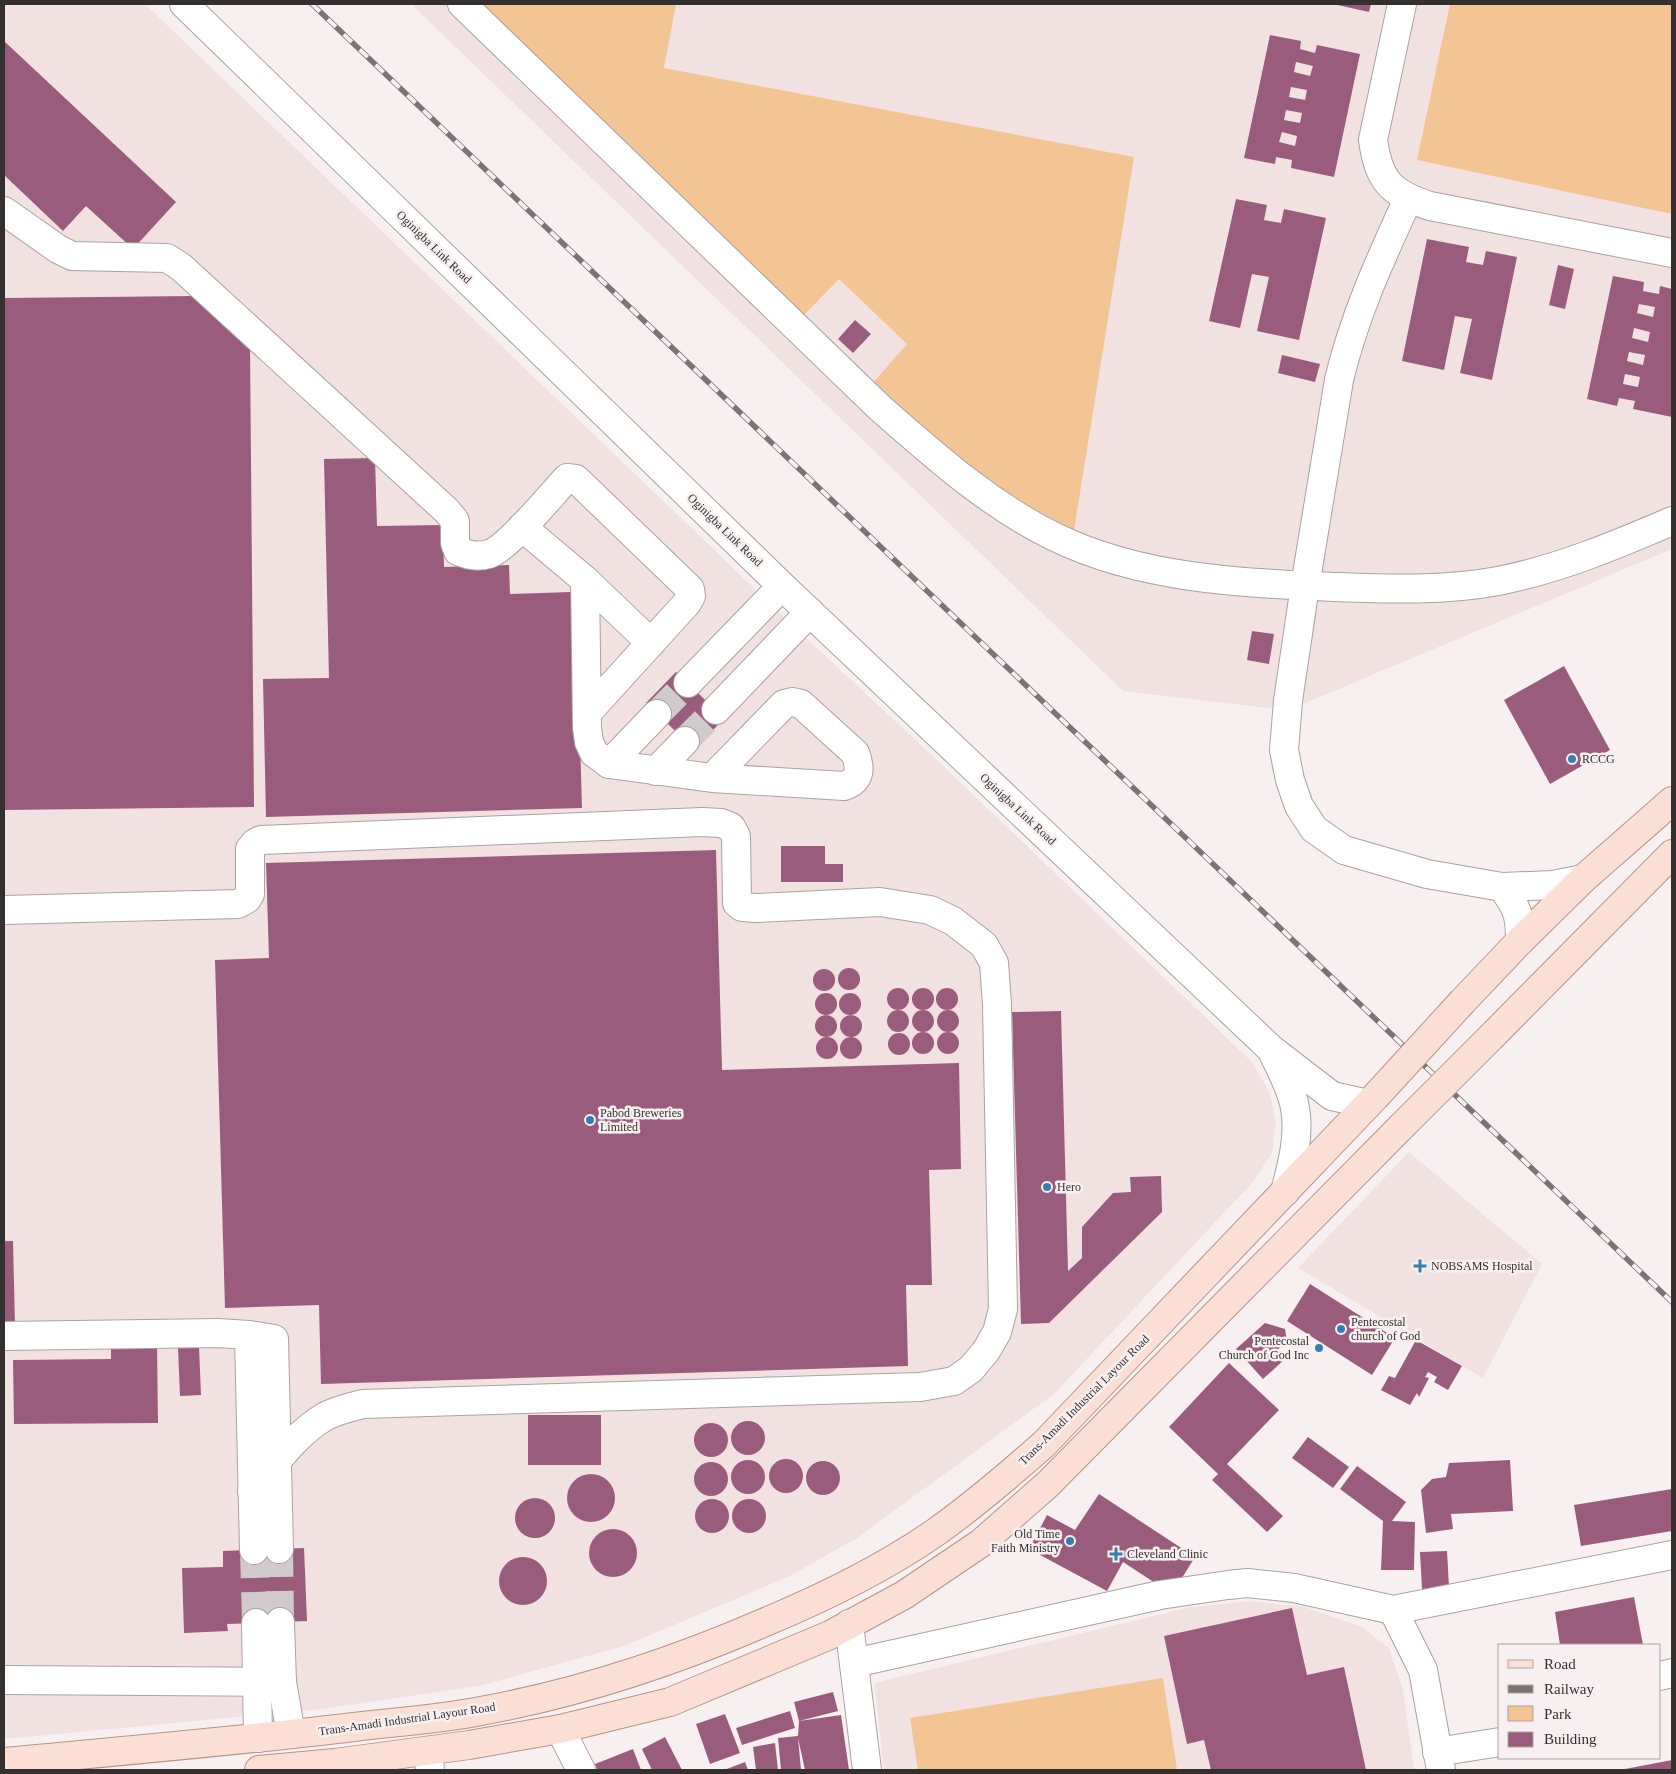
<svg xmlns="http://www.w3.org/2000/svg" width="1676" height="1774" font-family="Georgia,serif">
  <rect width="100%" height="100%" fill="#f8f0f0"/>
  <g fill="#f2e1e1">
    <polygon points="4,4 145,4 805,637 938,761 1251,1061 1269,1091 1276,1121 1272,1153 1252,1183 1054,1394 857,1538 788,1577 624,1646 479,1686 321,1709 4,1739"/>
    <polygon points="411,4 1672,4 1672,549 1303,704 1281,699 1276,709 1123,691"/>
    <polygon points="1409,1152 1542,1264 1483,1378 1298,1268"/>
    <polygon points="1250,1601 1305,1607 1362,1627 1389,1648 1403,1690 1414,1770 884,1770 874,1683 1191,1607"/>
  </g>
  <g fill="#f3c494">
    <polygon points="479,4 676,4 664,68 1134,157 1074,530 1008,495 943,450 873,383 907,344 839,279 802,317"/>
    <polygon points="1450,4 1672,4 1672,214 1417,160"/>
    <polygon points="1163,1678 1177,1770 918,1770 910,1718"/>
  </g>
  <g fill="#9a5c7c" fill-rule="evenodd">
    <polygon points="1333,4 1371,4 1369,12"/>
    <path d="M1270,35L1301,41L1300,49L1315,53L1317,45L1360,54L1334,177L1291,168L1292,160L1276,157L1275,164L1244,158ZM1296,62L1313,66L1310,76L1294,72ZM1291,87L1307,90L1305,100L1289,97ZM1286,110L1302,113L1300,123L1284,120ZM1282,132L1297,136L1295,146L1279,142Z"/>
    <polygon points="4,41 176,202 133,249 86,206 63,231 4,175"/>
    <polygon points="1236,199 1267,205 1264,220 1281,223 1284,209 1326,218 1299,340 1257,331 1269,277 1252,274 1240,328 1209,321"/>
    <polygon points="1427,239 1469,247 1466,262 1483,265 1486,251 1517,257 1492,380 1460,373 1472,319 1455,316 1444,370 1402,361"/>
    <polygon points="1558,265 1574,269 1565,309 1549,305"/>
    <path d="M1613,276L1644,282L1643,291L1659,294L1660,286L1672,289V417L1633,409L1635,401L1619,398L1617,406L1587,399ZM1639,304L1655,307L1653,317L1637,313ZM1634,328L1650,332L1648,342L1632,338ZM1629,352L1645,355L1643,365L1627,361ZM1625,374L1640,377L1638,387L1623,384Z"/>
    <polygon points="194,296 250,346 254,807 4,810 4,298"/>
    <polygon points="855,320 871,334 853,353 838,339"/>
    <polygon points="1282,355 1320,364 1315,382 1278,373"/>
    <polygon points="375,458 377,526 443,525 444,567 509,565 510,594 571,592 573,672 578,672 582,808 266,817 263,679 329,678 324,459"/>
    <polygon points="1252,631 1274,634 1269,664 1247,660"/>
    <polygon points="1564,666 1610,750 1550,784 1504,700"/>
    <polygon points="676,672 724,718 695,750 646,703"/>
    <polygon points="781,846 825,846 825,864 843,864 843,882 781,882"/>
    <polygon points="716,850 722,1070 959,1063 961,1169 929,1170 932,1285 906,1285 908,1366 321,1384 319,1305 225,1308 215,960 269,958 266,863"/>
    <circle cx="849" cy="979" r="11"/>
    <circle cx="824" cy="980" r="11"/>
    <circle cx="898" cy="999" r="11"/>
    <circle cx="923" cy="999" r="11"/>
    <circle cx="947" cy="999" r="11"/>
    <circle cx="850" cy="1004" r="11"/>
    <circle cx="826" cy="1004" r="11"/>
    <circle cx="898" cy="1021" r="11"/>
    <circle cx="948" cy="1021" r="11"/>
    <circle cx="923" cy="1021" r="11"/>
    <polygon points="1061,1011 1068,1271 1082,1258 1082,1227 1113,1193 1131,1192 1130,1177 1161,1176 1162,1212 1049,1323 1021,1324 1012,1012"/>
    <circle cx="826" cy="1026" r="11"/>
    <circle cx="851" cy="1026" r="11"/>
    <circle cx="923" cy="1043" r="11"/>
    <circle cx="948" cy="1043" r="11"/>
    <circle cx="899" cy="1044" r="11"/>
    <circle cx="827" cy="1048" r="11"/>
    <circle cx="851" cy="1048" r="11"/>
    <polygon points="4,1241 13,1241 15,1326 4,1326"/>
    <polygon points="1310,1284 1395,1338 1372,1375 1287,1321"/>
    <polygon points="1265,1323 1285,1329 1287,1342 1277,1350 1285,1359 1263,1379 1236,1349"/>
    <polygon points="1416,1340 1462,1366 1448,1390 1434,1382 1437,1377 1428,1372 1425,1377 1429,1378 1419,1397 1417,1393 1410,1405 1381,1390 1389,1376 1395,1378"/>
    <polygon points="157,1344 158,1423 14,1424 13,1360 111,1359 111,1345"/>
    <polygon points="199,1347 201,1395 180,1396 178,1348"/>
    <polygon points="1229,1363 1279,1410 1227,1464 1283,1516 1267,1532 1212,1480 1218,1474 1169,1427"/>
    <rect x="528" y="1415" width="73" height="50"/>
    <circle cx="748" cy="1438" r="17"/>
    <circle cx="711" cy="1440" r="17"/>
    <polygon points="1308,1437 1349,1467 1333,1488 1292,1458"/>
    <circle cx="786" cy="1476" r="17"/>
    <polygon points="1510,1460 1513,1511 1451,1514 1453,1529 1426,1533 1421,1490 1432,1479 1446,1477 1449,1463"/>
    <circle cx="748" cy="1477" r="17"/>
    <circle cx="823" cy="1478" r="17"/>
    <circle cx="711" cy="1479" r="17"/>
    <polygon points="1357,1466 1406,1502 1392,1521 1415,1522 1414,1570 1381,1570 1383,1521 1340,1489"/>
    <circle cx="591" cy="1498" r="24"/>
    <polygon points="1672,1489 1672,1531 1581,1546 1574,1505"/>
    <polygon points="1099,1494 1195,1557 1172,1594 1123,1562 1107,1591 1029,1549 1047,1515 1075,1530"/>
    <circle cx="535" cy="1518" r="20"/>
    <circle cx="712" cy="1516" r="17"/>
    <circle cx="749" cy="1516" r="17"/>
    <circle cx="613" cy="1553" r="24"/>
    <polygon points="304,1548 307,1621 227,1624 228,1631 184,1633 182,1568 223,1567 223,1551"/>
    <polygon points="1447,1551 1449,1587 1422,1589 1420,1552"/>
    <circle cx="523" cy="1581" r="24"/>
    <polygon points="1634,1597 1643,1645 1560,1645 1555,1612"/>
    <polygon points="1292,1608 1307,1675 1344,1667 1366,1770 1211,1770 1204,1740 1187,1744 1164,1636"/>
    <polygon points="833,1692 838,1711 799,1721 841,1715 849,1770 805,1770 798,1738 801,1770 781,1770 778,1738 798,1736 799,1721 794,1702"/>
    <polygon points="790,1711 795,1728 742,1745 736,1728"/>
    <polygon points="725,1714 740,1753 710,1764 696,1724"/>
    <polygon points="665,1737 682,1770 652,1770 642,1749"/>
    <polygon points="775,1743 778,1770 756,1770 753,1747"/>
    <polygon points="633,1749 641,1770 597,1770 595,1764"/>
    <polygon points="1672,1760 1672,1770 1625,1770 1625,1769"/>
    <polygon points="745,1762 748,1770 724,1770"/>
  </g>
  <g fill="none" stroke-linecap="round" stroke-linejoin="round">
    <g stroke="#d1caca" stroke-width="28" stroke-dasharray="28 14" stroke-linecap="butt">
      <polyline points="657,714 688,683"/>
      <polyline points="685,741 716,710"/>
      <polyline points="279,1549 280,1622"/>
      <polyline points="254,1550 256,1623"/>
    </g>
    <defs>
      <g id="minor">
        <polyline points="184,4 782,586 1271,1049 1332,1096 1368,1104"/>
        <path d="M462,4L880,408C935,456 989,505 1055,537C1141,579 1242,583 1336,587C1390,589 1445,591 1498,581C1559,569 1616,545 1672,521"/>
        <path d="M1402,4L1373,140C1379,181 1390,193 1430,206L1672,253"/>
        <path d="M1408,199C1381,258 1354,316 1339,380L1305,586L1288,701L1284,750L1290,780L1299,806L1314,829L1344,850L1427,874L1502,887L1553,885L1583,879"/>
        <path d="M4,211L58,249L72,256L167,258L181,267L447,511L455,521V543L458,551C467,555 479,557 489,554C508,548 552,494 567,478L576,479L690,589L691,596L687,603L587,713"/>
        <polyline points="522,527 585,580 651,643"/>
        <path d="M585,580L587,728L589,742L594,753L609,764L712,778L844,786C861,780 861,768 855,753L801,704L792,702L784,704L712,778"/>
        <polyline points="688,683 782,586"/>
        <polyline points="716,710 810,612"/>
        <polyline points="609,764 657,714"/>
        <polyline points="656,771 685,741"/>
        <path d="M1502,887C1518,909 1520,915 1520,941"/>
        <path d="M4,910L238,904L247,899L250,894V849L255,843L261,840L702,822L721,823L731,827L736,836L737,903L742,907L757,908L880,902L930,910L953,921L984,945L994,963L997,1004L1003,1309L997,1332L986,1351L971,1369L954,1381L920,1387L363,1404C351,1407 338,1410 326,1416C296,1433 274,1465 252,1491"/>
        <path d="M1274,1055C1282,1072 1292,1090 1295,1108C1300,1136 1292,1165 1285,1192"/>
        <polyline points="249,1335 254,1550"/>
        <polyline points="4,1336 218,1333 249,1335 274,1339 279,1549"/>
        <polyline points="1393,1610 1423,1670 1441,1770"/>
        <polyline points="280,1622 282,1682 291,1734"/>
        <polyline points="256,1623 258,1738"/>
        <polyline points="849,1624 867,1770"/>
        <polyline points="854,1663 1160,1595 1228,1585 1247,1583 1294,1588 1393,1610 1672,1555"/>
        <polyline points="1660,1676 1672,1673"/>
        <polyline points="4,1680 282,1682"/>
        <polyline points="560,1729 581,1770"/>
        <polyline points="428,1751 430,1770"/>
        <polyline points="1437,1752 1500,1742"/>
      </g>
      <g id="major">
        <polyline points="1463,1001 1520,941 1583,879 1672,801"/>
        <polyline points="1493,1035 1672,854"/>
        <path d="M4,1762C121,1751 237,1741 354,1727C396,1722 440,1719 481,1711C579,1693 673,1662 763,1623C823,1598 883,1569 936,1532C974,1505 1009,1475 1044,1444L1375,1097"/>
        <polyline points="259,1770 335,1763 469,1745 560,1729 670,1702 830,1635 904,1595 981,1543 1048,1484 1401,1127"/>
      </g>
    </defs>
    <use href="#minor" stroke="#aaa2a2" stroke-width="30"/>
    <use href="#major" stroke="#b49489" stroke-width="30"/>
    <use href="#minor" stroke="#fff" stroke-width="28"/>
    <use href="#major" stroke="#fbdfd5" stroke-width="28"/>
    <defs>
      <polyline id="rail" points="312,4 1672,1302"/>
    </defs>
    <use href="#rail" stroke="#7a7474" stroke-width="5.5"/>
    <use href="#rail" stroke="#f8f0f0" stroke-width="4" stroke-dasharray="11" stroke-linecap="butt"/>
    <defs>
      <g id="major-bridge">
        <polyline points="1375,1097 1463,1001"/>
        <polyline points="1401,1127 1493,1035"/>
      </g>
    </defs>
    <use href="#major-bridge" stroke="#b49489" stroke-width="30" stroke-linecap="butt"/>
    <use href="#major-bridge" stroke="#fbdfd5" stroke-width="28"/>
  </g>
  <g fill="#367eb2" stroke="#f8f0f0" stroke-width="2">
    <circle cx="1572" cy="759" r="5"/>
    <circle cx="590" cy="1120" r="5"/>
    <circle cx="1047" cy="1187" r="5"/>
    <path d="M1417.5 1258.5h5v5h5v5h-5v5h-5v-5h-5v-5h5z"/>
    <circle cx="1341" cy="1329" r="5"/>
    <circle cx="1319" cy="1348" r="5"/>
    <circle cx="1070" cy="1541" r="5"/>
    <path d="M1113.5 1546.5h5v5h5v5h-5v5h-5v-5h-5v-5h5z"/>
  </g>
  <g text-anchor="middle" stroke-width="5" stroke-linejoin="round" paint-order="stroke">
    <g font-size="12" fill="#343030" stroke="#f8f0f0">
      <text transform="translate(434 247) rotate(44)" y="4">Oginigba Link Road</text>
      <text transform="translate(725 530) rotate(44)" y="4">Oginigba Link Road</text>
      <text transform="translate(1018 809) rotate(43)" y="4">Oginigba Link Road</text>
      <text transform="translate(1084 1400) rotate(-45)" y="4">Trans-Amadi Industrial Layour Road</text>
      <text transform="translate(407 1719) rotate(-8)" y="4">Trans-Amadi Industrial Layour Road</text>
    </g>
    <g font-size="12" fill="#343030" stroke="#f8f0f0" text-anchor="start">
      <text x="1582" y="763">RCCG</text>
      <text x="600" y="1117">Pabod Breweries<tspan x="600" dy="14">Limited</tspan></text>
      <text x="1057" y="1191">Hero</text>
      <text x="1431" y="1270">NOBSAMS Hospital</text>
      <text x="1351" y="1326">Pentecostal<tspan x="1351" dy="14">church of God</tspan></text>
      <text x="1309" y="1345" text-anchor="end">Pentecostal<tspan x="1309" dy="14">Church of God Inc</tspan></text>
      <text x="1060" y="1538" text-anchor="end">Old Time<tspan x="1060" dy="14">Faith Ministry</tspan></text>
      <text x="1127" y="1558">Cleveland Clinic</text>
    </g>
  </g>
  <rect width="1676" height="1774" fill="none" stroke="#343030" stroke-width="10"/>
  <rect x="1498" y="1644" width="162" height="115" fill="#f8f0f0" stroke="#aaa3a3"/>
  <rect x="1508" y="1660" width="25" height="8" fill="#fbdfd5" stroke="#aaa3a3"/>
  <text x="1544" y="1669" font-size="15" fill="#343030">Road</text>
  <rect x="1508" y="1685" width="25" height="8" fill="#7a7474" stroke="#aaa3a3"/>
  <text x="1544" y="1694" font-size="15" fill="#343030">Railway</text>
  <rect x="1508" y="1706" width="25" height="15" fill="#f3c494" stroke="#aaa3a3"/>
  <text x="1544" y="1719" font-size="15" fill="#343030">Park</text>
  <rect x="1508" y="1732" width="25" height="15" fill="#9a5c7c" stroke="#aaa3a3"/>
  <text x="1544" y="1744" font-size="15" fill="#343030">Building</text>
</svg>
